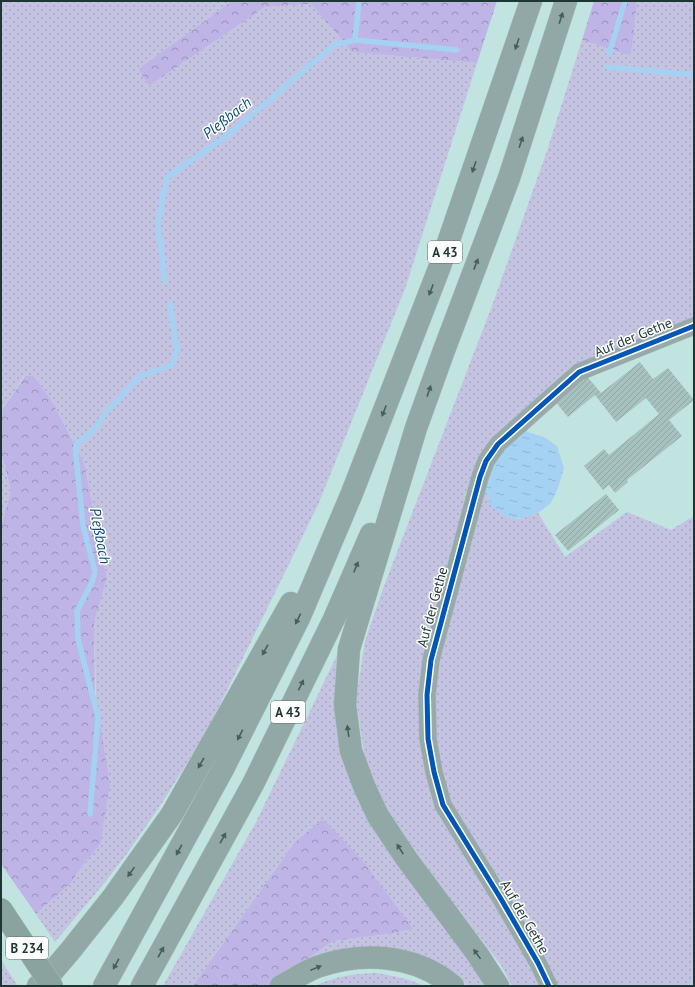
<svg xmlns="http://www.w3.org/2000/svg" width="695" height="987" font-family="'PT Sans',sans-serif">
  <defs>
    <pattern id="green-dots" width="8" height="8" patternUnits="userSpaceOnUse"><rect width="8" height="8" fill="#c4c3e2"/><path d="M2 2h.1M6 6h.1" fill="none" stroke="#a8a8c2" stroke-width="1.8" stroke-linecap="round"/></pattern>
    <pattern id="forest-crowns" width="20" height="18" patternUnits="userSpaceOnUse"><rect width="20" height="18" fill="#bfb4e6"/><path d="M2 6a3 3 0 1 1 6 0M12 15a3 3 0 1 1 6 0" fill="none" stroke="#9b93bb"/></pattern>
    <pattern id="water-ripples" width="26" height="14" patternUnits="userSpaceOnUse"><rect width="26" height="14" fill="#a5d2f2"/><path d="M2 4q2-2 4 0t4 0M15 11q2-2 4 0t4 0" fill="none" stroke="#8eb5d0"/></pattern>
    <pattern id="building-hatch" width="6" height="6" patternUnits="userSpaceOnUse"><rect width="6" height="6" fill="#a6c1be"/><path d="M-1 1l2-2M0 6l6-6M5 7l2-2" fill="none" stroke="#8ea6a4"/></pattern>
  </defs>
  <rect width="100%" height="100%" fill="#c1e4e0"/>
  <g fill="url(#green-dots)">
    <polygon points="1,1 232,1 138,69 149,86 265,7 311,4 352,52 477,63 405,289 318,505 206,733 160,806 128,852 106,881 55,942 36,914 70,884 84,864 100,845 94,621 107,578 84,462 50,398 33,375 24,376 1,412"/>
    <path d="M636,1H694V323L630,346L489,447L466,492L455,546L484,487C490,496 502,518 513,519C521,520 531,515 538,513L565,557L627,512L671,530L694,516V986H512L501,965L447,895L390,816L365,761L356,700L365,641L384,586L492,306L548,148L582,40L631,56Z"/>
    <polygon points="1,451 11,491 1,526"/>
    <polygon points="342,645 341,741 490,986 469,986 447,971 403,954 279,980 333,941 388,934 413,929 294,843 193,986 163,986 256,822"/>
    <polygon points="1,960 17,985 16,986 1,986"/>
    <path d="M376,973C393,976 408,978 424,986H314C338,976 350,974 376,973Z"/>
  </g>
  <g fill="url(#forest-crowns)">
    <polygon points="232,1 497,1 477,63 352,52 311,4 265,7 149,86 138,69"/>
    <polygon points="594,1 637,1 631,56 582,40"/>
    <polygon points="33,375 50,398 84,462 107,578 94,622 95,693 110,785 100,845 84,864 70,884 36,914 1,864 1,526 11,491 1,451 1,412 25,376"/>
    <polygon points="323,819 363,861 413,929 388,934 333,941 270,986 193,986 294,843"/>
  </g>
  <polygon fill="url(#water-ripples)" points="522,428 528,432 544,437 557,446 564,468 558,488 551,503 538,513 523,518 513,519 504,516 491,506 484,487 499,449"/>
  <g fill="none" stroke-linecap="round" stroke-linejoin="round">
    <g stroke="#a5d2f2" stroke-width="5.5">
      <polyline points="355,40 359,1"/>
      <polyline points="609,54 625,1"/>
      <polyline points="607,67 694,75"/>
      <polyline points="165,282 158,224 167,177 227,136 334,45 355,40 457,50"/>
      <polyline points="90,814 98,717 78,639 77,611 92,582 95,571 83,526 76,455 76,444 94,430 105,414 139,377 172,365 177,350 170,304"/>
    </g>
  </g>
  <g fill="url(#building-hatch)">
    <polygon points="640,362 653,379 668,368 694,400 669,420 682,436 627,480 628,482 615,493 609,485 603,490 584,466 604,449 609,455 659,414 646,398 616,422 595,395 568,417 554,400 585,374 601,393"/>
    <polygon points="606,494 619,510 568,551 555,535"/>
  </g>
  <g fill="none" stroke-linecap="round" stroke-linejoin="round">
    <defs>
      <polyline id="minor" points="549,986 538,963 501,899 443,805 434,772 428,739 427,695 431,660 480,477 486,461 498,444 579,372 694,326"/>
      <g id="motorway">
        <polyline points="38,986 47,978 70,951 113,897 172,814 291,603"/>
        <polyline points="104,986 223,769 300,616 352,493 440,266 531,1"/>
        <polyline points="142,986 253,784 334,619 371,534"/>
        <path d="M281,986C293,980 304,972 317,967C362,951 415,954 453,986"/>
        <polyline points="498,986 478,955 406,858 378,816 364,786 351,751 345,705 349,649 416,428 443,353 509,178 566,1"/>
      </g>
    </defs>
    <use href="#minor" stroke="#a3bfbb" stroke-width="18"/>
    <use href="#motorway" stroke="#a3bfbb" stroke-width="23"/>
    <use href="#minor" stroke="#97aaa9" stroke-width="17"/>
    <use href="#motorway" stroke="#91a8a6" stroke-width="22"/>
    <defs>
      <polyline id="primary-bridge" points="1,909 52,986"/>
    </defs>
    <use href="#primary-bridge" stroke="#a3bfbb" stroke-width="23" stroke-linecap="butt"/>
    <use href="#primary-bridge" stroke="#8ba39f" stroke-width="22"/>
    <defs>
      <polyline id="cycleway" points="549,986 538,963 501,899 443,805 434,772 428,739 427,695 431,660 480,477 486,461 498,444 579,372 694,326"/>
    </defs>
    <use href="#cycleway" stroke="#fff" stroke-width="8"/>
    <use href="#cycleway" stroke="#0057b8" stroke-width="5"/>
  </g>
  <defs><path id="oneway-solid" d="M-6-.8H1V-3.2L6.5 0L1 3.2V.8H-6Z"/></defs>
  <g fill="#465e5c">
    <use href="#oneway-solid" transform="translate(561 18) rotate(-72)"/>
    <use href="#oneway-solid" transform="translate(517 44) rotate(109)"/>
    <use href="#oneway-solid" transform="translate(521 142) rotate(-72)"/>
    <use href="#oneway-solid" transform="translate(474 167) rotate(109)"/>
    <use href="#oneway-solid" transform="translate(476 264) rotate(-69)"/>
    <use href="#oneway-solid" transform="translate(431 290) rotate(111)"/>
    <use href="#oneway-solid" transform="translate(429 391) rotate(-71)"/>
    <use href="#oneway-solid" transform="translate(384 411) rotate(111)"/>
    <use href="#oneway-solid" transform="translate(356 567) rotate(-67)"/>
    <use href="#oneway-solid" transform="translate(298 619) rotate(116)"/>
    <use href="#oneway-solid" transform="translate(265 650) rotate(119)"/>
    <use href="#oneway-solid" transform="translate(301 685) rotate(-64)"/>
    <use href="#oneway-solid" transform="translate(348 731) rotate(-98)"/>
    <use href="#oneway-solid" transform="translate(240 735) rotate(117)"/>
    <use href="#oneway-solid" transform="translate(201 763) rotate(120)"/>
    <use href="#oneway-solid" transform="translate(223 838) rotate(-61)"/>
    <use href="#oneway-solid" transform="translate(400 849) rotate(-123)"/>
    <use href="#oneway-solid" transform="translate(179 850) rotate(119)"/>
    <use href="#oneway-solid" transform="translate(131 872) rotate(125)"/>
    <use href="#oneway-solid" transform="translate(161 952) rotate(-61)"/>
    <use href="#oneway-solid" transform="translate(477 954) rotate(-126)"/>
    <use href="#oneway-solid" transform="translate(116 964) rotate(119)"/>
    <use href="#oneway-solid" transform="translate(316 968) rotate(-22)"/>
  </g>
  <g text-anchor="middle" stroke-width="3" stroke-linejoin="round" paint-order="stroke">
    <g fill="#fff" stroke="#617271" stroke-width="1">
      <rect x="428" y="241" width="34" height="22" rx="3"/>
      <rect x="271" y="701" width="34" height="22" rx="3"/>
      <rect x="6" y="937" width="42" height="22" rx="3"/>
    </g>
    <g font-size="13" font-weight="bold" fill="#1d3634">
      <text x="445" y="257">A 43</text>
      <text x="288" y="717">A 43</text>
      <text x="27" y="953">B 234</text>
    </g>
    <g font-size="14" fill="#1d3634" stroke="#fff">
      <text transform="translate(633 337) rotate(-22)" y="5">Auf der Gethe</text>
      <text transform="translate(432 607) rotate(-75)" y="5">Auf der Gethe</text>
      <text transform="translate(525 917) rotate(60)" y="5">Auf der Gethe</text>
    </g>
    <g font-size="15" font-style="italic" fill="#0d4e80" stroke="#fff">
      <text transform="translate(227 118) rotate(-38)" y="5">Pleßbach</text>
      <text transform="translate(100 536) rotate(79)" y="5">Pleßbach</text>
    </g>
  </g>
  <rect width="695" height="987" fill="none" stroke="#1d3634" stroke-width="4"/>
</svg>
